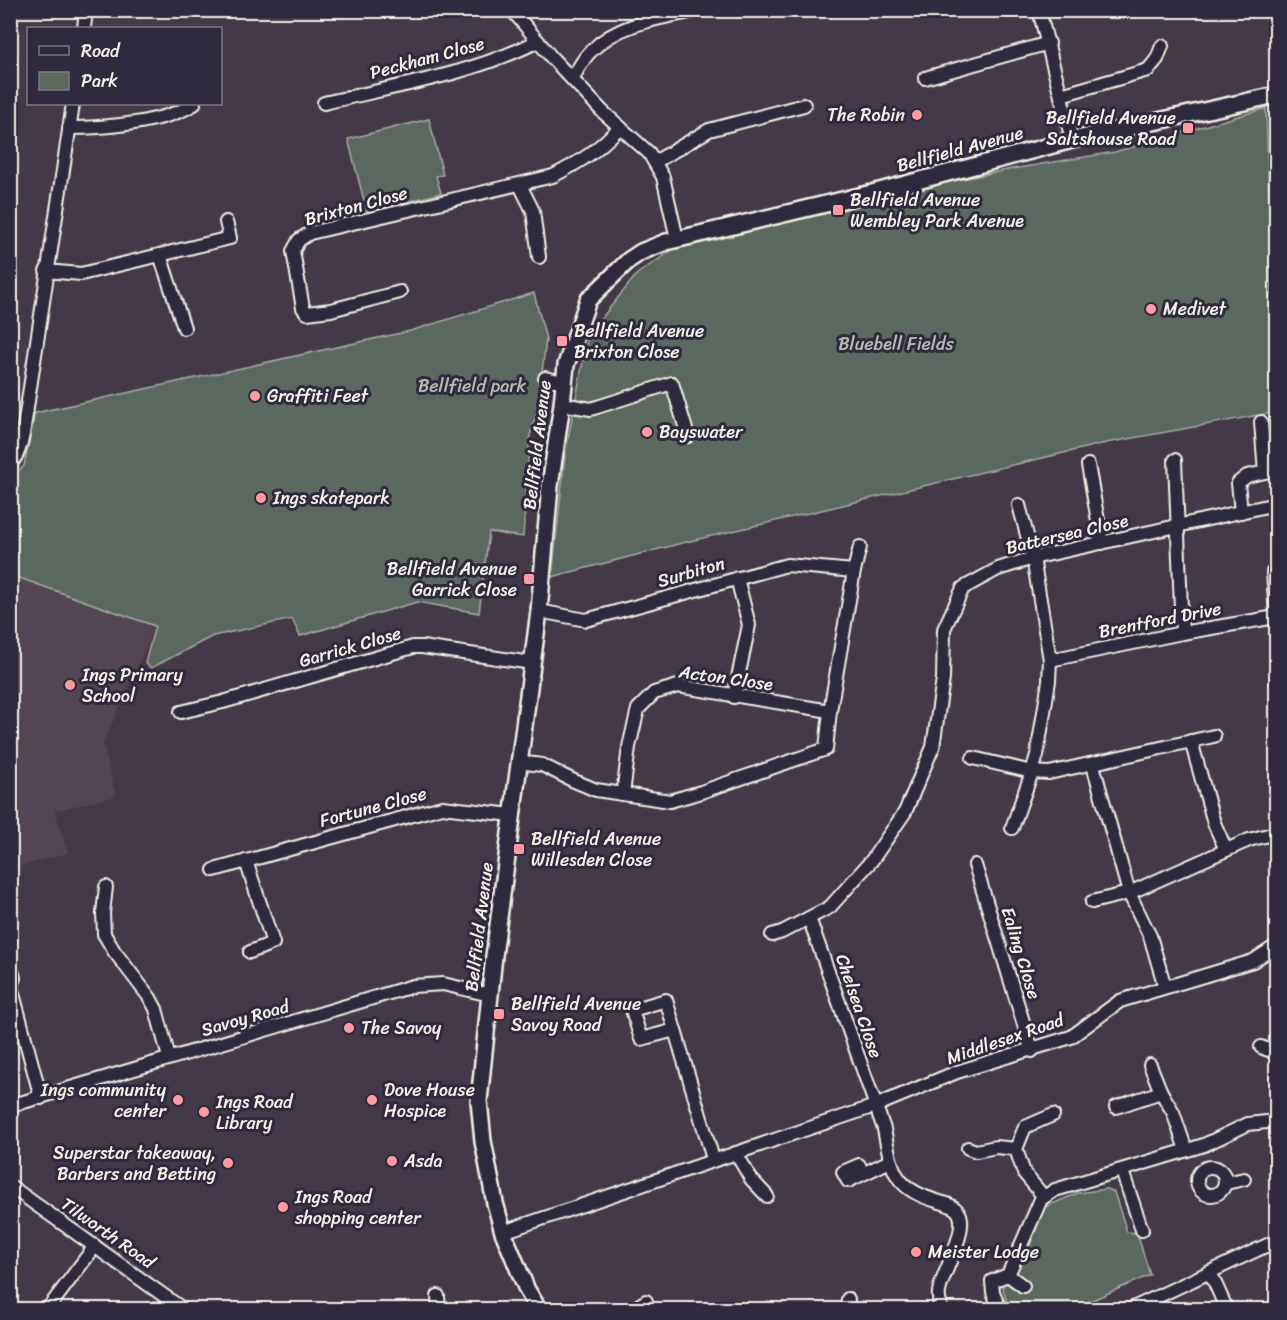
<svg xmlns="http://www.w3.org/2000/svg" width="1287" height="1320" font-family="Sriracha,sans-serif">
  <rect width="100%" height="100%" fill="#443949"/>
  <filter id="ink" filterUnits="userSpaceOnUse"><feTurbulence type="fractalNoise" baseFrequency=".0167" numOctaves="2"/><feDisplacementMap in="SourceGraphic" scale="12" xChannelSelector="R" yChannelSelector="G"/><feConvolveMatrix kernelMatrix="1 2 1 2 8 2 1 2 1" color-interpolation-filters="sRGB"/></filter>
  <g filter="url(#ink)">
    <polygon fill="#534452" points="11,575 155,626 103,744 116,796 55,811 68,853 11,869"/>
    <g fill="#5a685e" stroke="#a7aca3" stroke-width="1.5">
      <polygon points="1266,108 1276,412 1106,443 686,542 552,577 565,455 588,335 637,274 677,247 914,189 1012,169 1115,152"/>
      <polygon points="429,119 443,175 436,176 441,193 367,212 348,139"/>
      <polygon points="534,293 546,339 542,373 547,381 530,435 523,537 489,532 479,613 417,602 300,636 292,619 213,636 151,668 145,663 155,626 11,575 11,477 24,466 35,413 410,331"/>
      <path d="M1106,1189L1114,1192L1127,1232L1137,1233L1150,1275L1072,1309H1009L1003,1289V1284C1022,1276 1037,1225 1045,1207L1078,1193Z"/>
    </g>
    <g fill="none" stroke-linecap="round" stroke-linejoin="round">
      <defs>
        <g id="minor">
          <polyline points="512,10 552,58 603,112 649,153 663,177 677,239"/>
          <polyline points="1039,10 1072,140"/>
          <polyline points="84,28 86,10"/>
          <polyline points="925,78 1049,43"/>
          <path d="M572,79C578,70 583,58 591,51C619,22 663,18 700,10"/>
          <polyline points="1061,95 1148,70 1157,59 1162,46"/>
          <path d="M324,103C395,86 471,75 538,41"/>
          <path d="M69,128C105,128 164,123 194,104"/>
          <polyline points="655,162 709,130 804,105"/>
          <polyline points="520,185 533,211 539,257"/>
          <polyline points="160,255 184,328"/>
          <polyline points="46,271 81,274 230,238 226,222"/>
          <path d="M400,292L331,310L307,313L303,308L293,251L299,240L310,233L553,176C582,161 597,151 620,127"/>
          <polyline points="545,378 564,382"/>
          <polyline points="562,404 591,409 672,383 688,436"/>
          <polyline points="1175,460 1182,633"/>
          <path d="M10,464C18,457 21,444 23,434L73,104"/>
          <polyline points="1088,465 1102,543"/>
          <polyline points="1241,512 1238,483 1247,476 1265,472 1261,422"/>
          <polyline points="854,571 860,547"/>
          <polyline points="1273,572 1276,616"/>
          <polyline points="1050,660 1182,633 1276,617"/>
          <polyline points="734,697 749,625 737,578"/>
          <polyline points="181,712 223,702 413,647 422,647 532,663"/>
          <polyline points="1191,741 1214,823 1226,850"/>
          <polyline points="973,758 1032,772 1049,773 1214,736"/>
          <polyline points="518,762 542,765 572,780 596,790 670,801 701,792 826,749 830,711 854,571 787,565 586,620 539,611"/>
          <polyline points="1093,765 1129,893 1150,936 1165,987"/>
          <polyline points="623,794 629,747 638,709 654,693 678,686 830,711"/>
          <polyline points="1012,828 1032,772 1037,755 1049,681 1050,660 1033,558 1019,505"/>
          <polyline points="246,861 273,943 250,952"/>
          <polyline points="975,865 1032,1051"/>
          <polyline points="214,870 442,807 512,815"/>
          <polyline points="106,887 103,913 104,934 114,951 150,998 156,1009 169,1058"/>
          <polyline points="1092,902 1129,893 1249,840 1276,833"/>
          <path d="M809,918L884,1129C892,1172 894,1189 940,1202C947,1204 955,1206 959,1213C969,1230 942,1273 939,1292C938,1297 940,1304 941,1310"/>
          <polyline points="772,935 782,932 830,907 872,860 905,812 933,747 943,679 944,629 963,588 998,569 1033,558 1276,504"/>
          <polyline points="10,963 14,978 11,986 41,1098"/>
          <polyline points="675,1030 641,1039 632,1010 666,1000 713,1159"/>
          <polyline points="1261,1047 1276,1053"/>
          <polyline points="1150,1065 1161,1092"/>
          <polyline points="10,1106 413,986 443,984 490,995"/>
          <polyline points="1116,1107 1161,1092 1173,1112 1186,1150"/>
          <polyline points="968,1148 976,1151 996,1147 1016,1149 1024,1173 1044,1197"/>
          <polyline points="1016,1149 1025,1127 1053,1115"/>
          <polyline points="736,1153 751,1179 767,1196"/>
          <circle cx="1211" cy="1181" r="14"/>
          <polyline points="1122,1171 1142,1230"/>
          <polyline points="863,1174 859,1165 843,1172 848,1181 890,1161"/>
          <polyline points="1226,1183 1244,1179"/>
          <polyline points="10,1186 184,1310"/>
          <polyline points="503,1232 875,1106 957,1072 1071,1037 1120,1001 1253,961 1276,946"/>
          <polyline points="1210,1272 1227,1310"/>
          <polyline points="1023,1286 1008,1275 1041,1199 1055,1190 1204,1145 1248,1124 1276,1121"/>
          <polyline points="438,1296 439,1310"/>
          <polyline points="47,1310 95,1246"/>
          <polyline points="632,1310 646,1301"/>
          <polyline points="847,1310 848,1299"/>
          <polyline points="1000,1310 993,1292 992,1281 1008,1275"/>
          <polyline points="1129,1310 1276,1241"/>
        </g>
        <polyline id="tertiary" points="539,1310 527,1290 503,1232 495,1203 483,1141 479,1101 494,956 539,611 550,486 562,404 566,365 588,300 629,260 641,252 666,242 872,193 1072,140 1276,95"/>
      </defs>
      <use href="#minor" stroke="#f4f1e8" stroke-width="16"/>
      <use href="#tertiary" stroke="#f4f1e8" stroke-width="20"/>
      <use href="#minor" stroke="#2f2a3d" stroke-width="12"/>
      <use href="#tertiary" stroke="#2f2a3d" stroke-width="15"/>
    </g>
  </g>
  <g fill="#ff9aa2" stroke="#2f2a3d" stroke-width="2">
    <circle cx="917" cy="115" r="6"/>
    <rect x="1182" y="122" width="12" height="12" rx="3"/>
    <rect x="832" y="204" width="12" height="12" rx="3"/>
    <circle cx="1151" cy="309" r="6"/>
    <rect x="556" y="335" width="12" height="12" rx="3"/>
    <circle cx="255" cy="396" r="6"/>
    <circle cx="647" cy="432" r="6"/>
    <circle cx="261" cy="498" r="6"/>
    <rect x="523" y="573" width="12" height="12" rx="3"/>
    <circle cx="70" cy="685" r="6"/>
    <rect x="513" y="843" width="12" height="12" rx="3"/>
    <rect x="493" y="1008" width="12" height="12" rx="3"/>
    <circle cx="349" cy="1028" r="6"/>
    <circle cx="178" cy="1100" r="6"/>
    <circle cx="372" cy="1100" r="6"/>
    <circle cx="204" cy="1112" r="6"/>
    <circle cx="392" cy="1161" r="6"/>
    <circle cx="228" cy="1163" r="6"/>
    <circle cx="283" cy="1207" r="6"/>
    <circle cx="916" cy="1252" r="6"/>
  </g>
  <g text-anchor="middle" stroke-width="6" stroke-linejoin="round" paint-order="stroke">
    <g font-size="18" fill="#f4f1e8" stroke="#2f2a3d">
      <text transform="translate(427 58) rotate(-15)" y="6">Peckham Close</text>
      <text transform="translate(960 149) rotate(-15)" y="6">Bellfield Avenue</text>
      <text transform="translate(356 206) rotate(-15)" y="6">Brixton Close</text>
      <text transform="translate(537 445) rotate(-83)" y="6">Bellfield Avenue</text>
      <text transform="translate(1067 534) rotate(-13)" y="6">Battersea Close</text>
      <text transform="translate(691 572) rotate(-16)" y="6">Surbiton</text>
      <text transform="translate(1160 620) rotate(-11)" y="6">Brentford Drive</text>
      <text transform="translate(350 647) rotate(-16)" y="6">Garrick Close</text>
      <text transform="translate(726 678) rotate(8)" y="6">Acton Close</text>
      <text transform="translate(373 807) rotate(-15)" y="6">Fortune Close</text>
      <text transform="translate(479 927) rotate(-83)" y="6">Bellfield Avenue</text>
      <text transform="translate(1021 953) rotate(73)" y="6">Ealing Close</text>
      <text transform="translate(859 1006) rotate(71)" y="6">Chelsea Close</text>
      <text transform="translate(245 1018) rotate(-16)" y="6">Savoy Road</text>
      <text transform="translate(1005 1039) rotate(-19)" y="6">Middlesex Road</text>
      <text transform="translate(108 1233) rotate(35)" y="6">Tilworth Road</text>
    </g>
    <g font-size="18" fill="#f4f1e8" stroke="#2f2a3d" text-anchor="start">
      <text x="905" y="121" text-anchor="end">The Robin</text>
      <text x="1176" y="124" text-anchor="end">Bellfield Avenue<tspan x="1176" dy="21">Saltshouse Road</tspan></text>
      <text x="850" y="206">Bellfield Avenue<tspan x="850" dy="21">Wembley Park Avenue</tspan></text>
      <text x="1163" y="315">Medivet</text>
      <text x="574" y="337">Bellfield Avenue<tspan x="574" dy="21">Brixton Close</tspan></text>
      <text x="267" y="402">Graffiti Feet</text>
      <text x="659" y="438">Bayswater</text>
      <text x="273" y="504">Ings skatepark</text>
      <text x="517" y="575" text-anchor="end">Bellfield Avenue<tspan x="517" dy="21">Garrick Close</tspan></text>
      <text x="82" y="681">Ings Primary<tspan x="82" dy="21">School</tspan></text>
      <text x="531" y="845">Bellfield Avenue<tspan x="531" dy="21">Willesden Close</tspan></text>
      <text x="511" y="1010">Bellfield Avenue<tspan x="511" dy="21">Savoy Road</tspan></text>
      <text x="361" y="1034">The Savoy</text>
      <text x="166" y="1096" text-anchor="end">Ings community<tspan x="166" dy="21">center</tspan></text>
      <text x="384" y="1096">Dove House<tspan x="384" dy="21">Hospice</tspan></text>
      <text x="216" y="1108">Ings Road<tspan x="216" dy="21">Library</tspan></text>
      <text x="216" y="1159" text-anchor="end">Superstar takeaway,<tspan x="216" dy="21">Barbers and Betting</tspan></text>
      <text x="404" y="1167">Asda</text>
      <text x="295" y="1203">Ings Road<tspan x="295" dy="21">shopping center</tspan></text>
      <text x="928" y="1258">Meister Lodge</text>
    </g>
    <g font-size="18" fill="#b6bab1" stroke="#2f2a3d">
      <text x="896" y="350">Bluebell Fields</text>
      <text x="472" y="392">Bellfield park</text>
    </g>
  </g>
  <rect width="1287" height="1320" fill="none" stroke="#2f2a3d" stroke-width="36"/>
  <rect x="18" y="18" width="1251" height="1284" fill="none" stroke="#f4f1e8" stroke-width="2" filter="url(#ink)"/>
  <rect x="27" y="27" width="195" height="78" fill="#2f2a3d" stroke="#7e7a81" stroke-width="1.5"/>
  <rect x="39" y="46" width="30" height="9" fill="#2f2a3d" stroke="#7e7a81" stroke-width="1.5"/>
  <text x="81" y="57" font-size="18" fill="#f4f1e8">Road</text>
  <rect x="39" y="72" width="30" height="18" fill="#5a685e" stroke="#7e7a81" stroke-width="1.5"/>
  <text x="81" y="87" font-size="18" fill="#f4f1e8">Park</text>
</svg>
